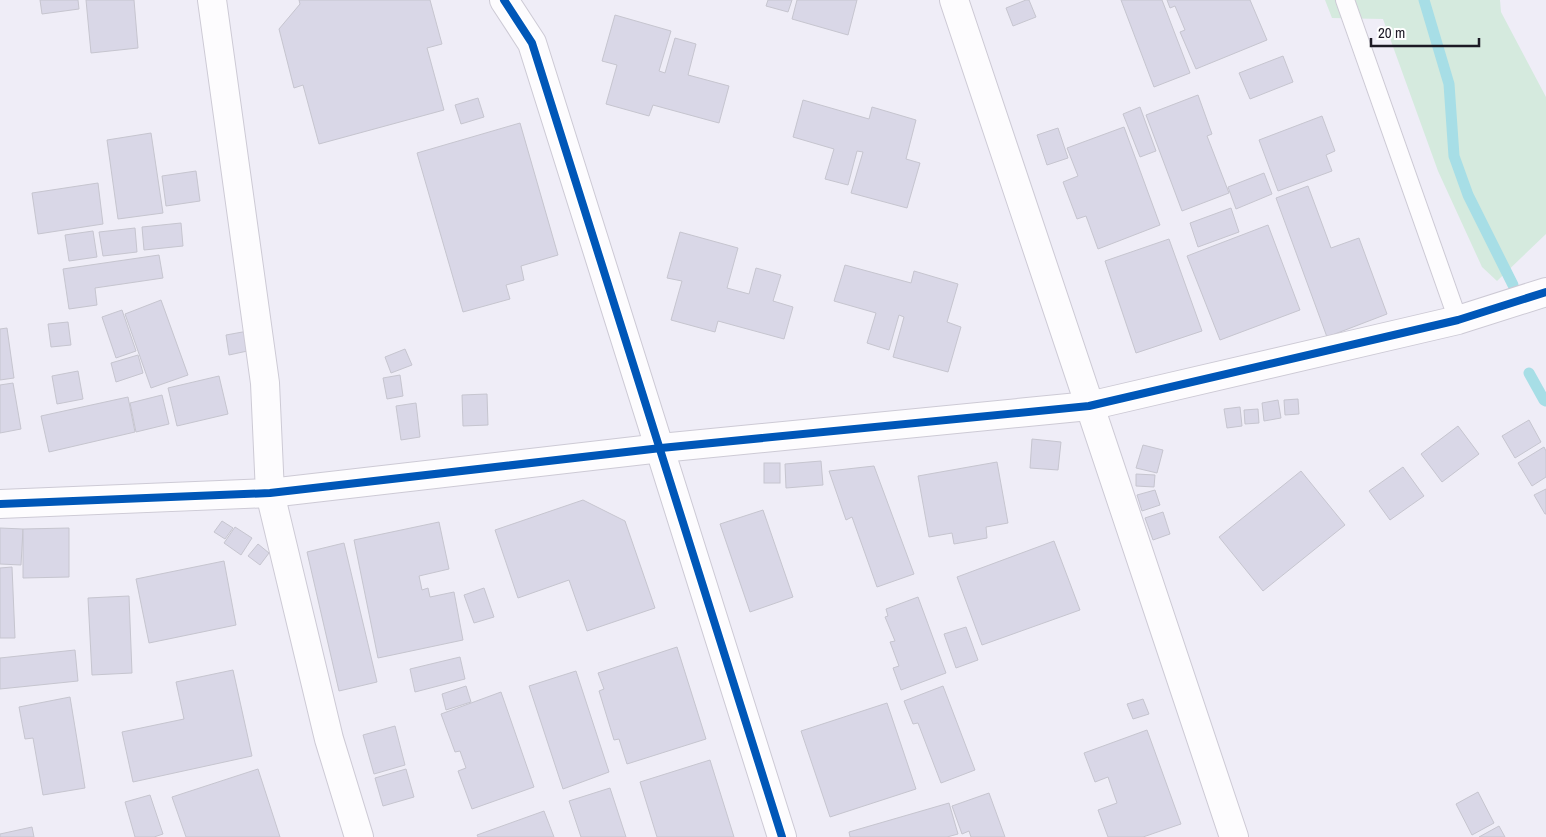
<svg xmlns="http://www.w3.org/2000/svg" width="1546" height="837" font-family="'Archivo Narrow',sans-serif">
  <rect width="100%" height="100%" fill="#efedf7"/>
  <polygon fill="#d5eade" points="1325,0 1500,0 1501,12 1546,97 1546,234 1497,281 1482,267 1438,171 1383,19 1332,18"/>
  <g fill="none" stroke-linecap="round" stroke-linejoin="round">
    <g stroke="#a7dee6" stroke-width="11">
      <polyline points="1424,0 1449,84 1454,156 1468,195 1513,285"/>
      <polyline points="1529,373 1544,400 1546,401"/>
    </g>
  </g>
  <g fill="#d9d7e7" stroke="#c6c5cf">
    <polygon points="40,0 78,0 79,9 42,14"/>
    <polygon points="86,0 134,0 138,48 91,53"/>
    <polygon points="299,0 430,0 442,44 427,48 444,110 319,144 303,85 294,88 279,29 300,4"/>
    <polygon points="768,0 792,0 788,12 766,6"/>
    <polygon points="797,0 857,0 848,35 792,19"/>
    <polygon points="1026,0 1029,0 1036,17 1013,26 1006,8"/>
    <polygon points="1121,0 1162,0 1190,73 1154,87"/>
    <polygon points="1167,0 1250,0 1267,40 1196,69 1180,32 1185,30 1175,6 1170,8"/>
    <polygon points="615,15 671,31 659,71 665,73 675,38 696,44 688,75 729,86 719,123 653,105 649,116 606,104 617,65 602,61"/>
    <polygon points="1283,56 1293,82 1250,99 1239,73"/>
    <polygon points="1198,95 1212,134 1207,136 1229,193 1182,211 1146,115"/>
    <polygon points="478,98 484,117 461,124 455,105"/>
    <polygon points="803,100 869,119 872,107 916,120 906,159 920,163 907,208 851,193 863,152 857,151 848,185 825,179 834,149 793,137"/>
    <polygon points="1140,107 1156,151 1140,157 1123,114"/>
    <polygon points="1322,116 1335,151 1326,155 1332,171 1278,191 1259,140"/>
    <polygon points="520,123 558,255 521,266 524,280 506,285 510,299 463,312 417,153"/>
    <polygon points="1124,127 1160,225 1098,249 1086,216 1077,219 1063,182 1078,176 1067,148"/>
    <polygon points="1058,128 1068,158 1047,165 1037,135"/>
    <polygon points="151,133 163,213 118,219 107,140"/>
    <polygon points="196,171 200,201 166,206 162,176"/>
    <polygon points="1264,173 1272,194 1236,209 1228,187"/>
    <polygon points="98,183 103,224 38,234 32,193"/>
    <polygon points="1308,186 1331,248 1359,238 1387,314 1327,337 1276,198"/>
    <polygon points="1231,208 1239,232 1198,247 1190,223"/>
    <polygon points="181,223 183,246 144,250 142,227"/>
    <polygon points="1268,225 1300,310 1220,340 1187,256"/>
    <polygon points="135,228 137,252 103,256 99,232"/>
    <polygon points="93,231 97,257 69,261 65,235"/>
    <polygon points="680,232 738,248 727,288 749,294 756,268 781,275 773,301 793,307 784,339 718,321 715,332 671,320 682,281 667,278"/>
    <polygon points="1169,239 1202,331 1136,353 1105,261"/>
    <polygon points="159,255 163,278 95,288 97,305 69,309 63,269"/>
    <polygon points="845,265 911,283 914,271 958,284 947,322 961,327 948,372 893,357 904,317 899,315 889,350 867,343 876,313 834,301"/>
    <polygon points="161,300 188,375 151,388 125,314"/>
    <polygon points="122,310 136,351 116,358 102,317"/>
    <polygon points="68,322 71,345 51,347 48,324"/>
    <polygon points="7,328 14,378 0,380 0,329"/>
    <polygon points="248,331 252,350 229,355 226,335"/>
    <polygon points="405,349 412,365 391,373 385,357"/>
    <polygon points="138,355 143,373 116,382 111,363"/>
    <polygon points="78,371 83,399 57,404 52,376"/>
    <polygon points="400,375 403,396 387,399 383,378"/>
    <polygon points="219,376 228,414 177,426 168,388"/>
    <polygon points="13,383 21,429 0,433 0,385"/>
    <polygon points="487,394 488,425 463,426 462,395"/>
    <polygon points="162,395 169,424 136,432 130,403"/>
    <polygon points="128,397 135,432 49,452 41,416"/>
    <polygon points="1298,399 1299,414 1285,415 1284,400"/>
    <polygon points="1278,400 1281,418 1264,421 1262,403"/>
    <polygon points="416,403 420,437 401,440 396,406"/>
    <polygon points="1240,407 1242,426 1227,428 1224,409"/>
    <polygon points="1258,409 1259,423 1245,424 1244,410"/>
    <polygon points="1529,420 1541,442 1515,458 1502,436"/>
    <polygon points="1458,426 1479,454 1442,482 1421,454"/>
    <polygon points="1032,439 1061,442 1058,470 1030,468"/>
    <polygon points="1143,445 1163,450 1157,473 1136,468"/>
    <polygon points="1544,447 1546,451 1546,477 1532,486 1518,463"/>
    <polygon points="821,461 823,485 786,488 785,464"/>
    <polygon points="997,462 1008,523 986,527 987,538 954,544 952,533 929,537 918,476"/>
    <rect x="764" y="463" width="16" height="20"/>
    <polygon points="874,466 914,574 877,587 852,517 846,520 829,471"/>
    <polygon points="1403,467 1424,496 1390,520 1369,491"/>
    <polygon points="1301,471 1345,525 1263,591 1219,537"/>
    <polygon points="1136,474 1155,475 1154,487 1136,486"/>
    <polygon points="1546,489 1546,514 1545,514 1534,495"/>
    <polygon points="1155,490 1160,505 1142,511 1137,495"/>
    <polygon points="583,500 625,521 655,608 587,631 569,580 518,598 495,530"/>
    <polygon points="763,510 793,597 750,612 720,524"/>
    <polygon points="1163,512 1170,534 1153,540 1145,518"/>
    <polygon points="222,521 233,528 225,539 214,532"/>
    <polygon points="439,522 449,569 419,576 422,590 428,588 430,597 454,592 463,640 378,658 354,540"/>
    <polygon points="235,527 252,538 241,555 224,543"/>
    <polygon points="0,528 23,529 21,565 0,564"/>
    <polygon points="69,528 69,577 23,578 23,529"/>
    <polygon points="1054,541 1080,610 982,645 957,577"/>
    <polygon points="344,543 377,682 339,691 307,552"/>
    <polygon points="258,544 269,553 260,565 248,556"/>
    <polygon points="224,561 236,625 149,643 136,579"/>
    <polygon points="12,567 15,638 0,638 0,568"/>
    <polygon points="484,588 494,617 474,623 464,595"/>
    <polygon points="129,596 132,673 92,675 88,598"/>
    <polygon points="918,597 946,673 901,690 893,668 899,666 890,642 895,641 885,617 888,616 886,609"/>
    <polygon points="966,627 978,660 956,668 944,634"/>
    <polygon points="677,647 706,739 627,764 619,739 614,740 599,691 604,689 598,673"/>
    <polygon points="75,650 78,681 0,689 0,658"/>
    <polygon points="460,657 465,679 415,692 410,669"/>
    <polygon points="233,670 252,756 133,782 122,732 184,719 176,682"/>
    <polygon points="576,671 609,772 563,789 529,686"/>
    <polygon points="466,686 471,702 446,710 442,694"/>
    <polygon points="943,686 975,770 941,783 918,723 913,724 904,701"/>
    <polygon points="501,692 534,787 472,809 458,771 466,768 460,751 455,752 441,714"/>
    <polygon points="70,697 85,788 43,795 33,738 25,739 19,707"/>
    <polygon points="1143,699 1149,714 1133,719 1127,704"/>
    <polygon points="887,703 916,789 830,817 801,731"/>
    <polygon points="395,726 405,765 374,774 363,735"/>
    <polygon points="1147,730 1181,824 1143,837 1108,837 1098,810 1117,803 1108,777 1095,782 1084,753"/>
    <polygon points="710,760 734,837 657,837 640,782"/>
    <polygon points="258,769 280,837 186,837 172,797"/>
    <polygon points="406,769 414,797 383,806 375,778"/>
    <polygon points="610,788 626,837 581,837 569,801"/>
    <polygon points="1478,792 1494,823 1472,835 1456,804"/>
    <polygon points="989,793 1005,837 971,837 969,831 962,834 952,806"/>
    <polygon points="150,795 163,834 154,837 135,837 125,802"/>
    <polygon points="949,803 958,834 947,837 850,837 849,832"/>
    <polygon points="544,811 554,837 478,837 477,835"/>
    <polygon points="1499,826 1505,837 1479,837"/>
    <polygon points="32,827 34,837 0,837 0,834"/>
  </g>
  <g fill="none" stroke-linecap="round" stroke-linejoin="round">
    <defs>
      <polyline id="service" points="1345,0 1458,320"/>
      <g id="minor">
        <polyline points="212,0 265,383 270,493 329,739 359,837"/>
        <polyline points="504,0 532,43 782,837"/>
        <polyline points="954,0 1234,837"/>
        <polyline points="0,504 270,493 661,448 1089,406 1458,320 1546,292"/>
      </g>
    </defs>
    <use href="#service" stroke="#cdcad5" stroke-width="20"/>
    <use href="#minor" stroke="#cdcad5" stroke-width="30"/>
    <use href="#service" stroke="#fdfcfe" stroke-width="18"/>
    <use href="#minor" stroke="#fdfcfe" stroke-width="28"/>
    <defs>
      <g id="cycleway">
        <polyline points="504,0 532,43 782,837"/>
        <polyline points="0,504 270,493 661,448 1089,406 1458,320 1546,292"/>
      </g>
    </defs>
    <use href="#cycleway" stroke="#fff" stroke-width="11"/>
    <use href="#cycleway" stroke="#0057b8" stroke-width="8"/>
  </g>
  <path d="M1371 38v8h108v-8" fill="none" stroke="#1c1924" stroke-width="2.5"/>
  <text x="1378" y="38" font-size="15" fill="#1c1924" stroke="#ffffff" stroke-width="4" paint-order="stroke">20 m</text>
</svg>
